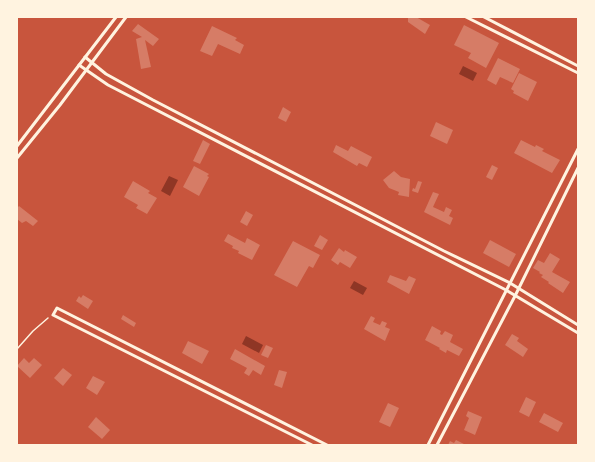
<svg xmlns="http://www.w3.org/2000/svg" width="595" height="462" font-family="Arial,sans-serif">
  <rect width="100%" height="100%" fill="#c8553d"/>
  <g fill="#8f3625">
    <polygon points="463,66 477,73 473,81 459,74"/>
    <polygon points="169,176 178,180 170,196 161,191"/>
    <polygon points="354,281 367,288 363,295 350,288"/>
    <polygon points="246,336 263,345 259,353 242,344"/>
  </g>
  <g fill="#d67c66">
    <polygon points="408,17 416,17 430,25 425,34 408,22"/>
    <polygon points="138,24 159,39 153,46 145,40 151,67 141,69 136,39 142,37 132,31"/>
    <polygon points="464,25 499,43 486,68 468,58 471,53 454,45"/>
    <polygon points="212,26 237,38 235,40 244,45 240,54 218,44 212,56 200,51"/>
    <polygon points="498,58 520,69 513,83 500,77 496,85 487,80"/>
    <polygon points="519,73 537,82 528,101 513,93 514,91 511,89"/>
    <polygon points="283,107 291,112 286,122 278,118"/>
    <polygon points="436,122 453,130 447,144 430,136"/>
    <polygon points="203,140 210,144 200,164 193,161"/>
    <polygon points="521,140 535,147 536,145 544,149 542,151 560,160 552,173 514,153"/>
    <polygon points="336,145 348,151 351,146 372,157 367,167 359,163 357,166 333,152"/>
    <polygon points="492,165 498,168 492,180 486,177"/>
    <polygon points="194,166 209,174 207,176 209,177 199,196 183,187"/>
    <polygon points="394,171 401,177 410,179 409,197 398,195 399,192 389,188 383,180"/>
    <polygon points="133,181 150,191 148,193 157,198 147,214 136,208 138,205 124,197"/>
    <polygon points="418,181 422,182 418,193 412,191 413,188 415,189"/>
    <polygon points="433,192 439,194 433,207 444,212 446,207 452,210 449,216 453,218 450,225 424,212"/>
    <polygon points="19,206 38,221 33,226 26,221 22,223 17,219 17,208"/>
    <polygon points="246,211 253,215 247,226 240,222"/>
    <polygon points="228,234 245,243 247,238 260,245 252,260 238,253 239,251 232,248 233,246 224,241"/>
    <polygon points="320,235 328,240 322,250 314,246"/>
    <polygon points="490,240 516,254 509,267 483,253"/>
    <polygon points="293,241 320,255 313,268 309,266 297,287 274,275"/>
    <polygon points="339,248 344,252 345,250 357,257 350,268 340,262 338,265 331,260"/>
    <polygon points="550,253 560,259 552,272 570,282 563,293 548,283 549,282 541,277 543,275 539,273 540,272 533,268 538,260 544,263"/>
    <polygon points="390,275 406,281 409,276 416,279 409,294 387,282"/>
    <polygon points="83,295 93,301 88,309 76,301 79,296 81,298"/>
    <polygon points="123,315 136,323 134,327 121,319"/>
    <polygon points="371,316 375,318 373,322 380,325 382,321 387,323 385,327 390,329 385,341 364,329"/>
    <polygon points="432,326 441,331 440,334 442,335 445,331 453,335 450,342 463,349 459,356 447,350 446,353 439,349 440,348 425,340"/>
    <polygon points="512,334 519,338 517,341 528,349 523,357 505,345"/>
    <polygon points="188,341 209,351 202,364 182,353"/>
    <polygon points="266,345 273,348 268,358 261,355"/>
    <polygon points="235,349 265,366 261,375 253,370 249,376 244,373 247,368 230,359"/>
    <polygon points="24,358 29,363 34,358 42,365 30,378 17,366"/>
    <polygon points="63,368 72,375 63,386 54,378"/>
    <polygon points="279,370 287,372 282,388 274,385"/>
    <polygon points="93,376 105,382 97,395 86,388"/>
    <polygon points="526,397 536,402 529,417 519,412"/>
    <polygon points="388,403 399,408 390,427 379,422"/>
    <polygon points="468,411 482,417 475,435 464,430 469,418 466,416"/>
    <polygon points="544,413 563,423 558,432 539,422"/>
    <polygon points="96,417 110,430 102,439 88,427"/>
    <polygon points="456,440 466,445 448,445 450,441 454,443"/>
  </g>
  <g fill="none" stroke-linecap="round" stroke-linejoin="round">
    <polyline stroke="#fff3e0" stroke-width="1.5" points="17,349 33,331 48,318"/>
    <g stroke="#fff3e0" stroke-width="3">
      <polyline points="466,17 578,73"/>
      <polyline points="484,17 578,66"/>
      <polyline points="85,57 106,74 153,100 444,251 510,283 578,325"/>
      <polyline points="79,65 108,85 506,290 578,333"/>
      <polyline points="17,146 116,17"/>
      <polyline points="17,158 60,105 126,17"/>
      <polyline points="312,445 53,315 57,308 327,445"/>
      <polyline points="428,445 578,149"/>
      <polyline points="437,445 515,296 578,168"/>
    </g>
  </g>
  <rect width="595" height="462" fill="none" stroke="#fff3e0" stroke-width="36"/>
</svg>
